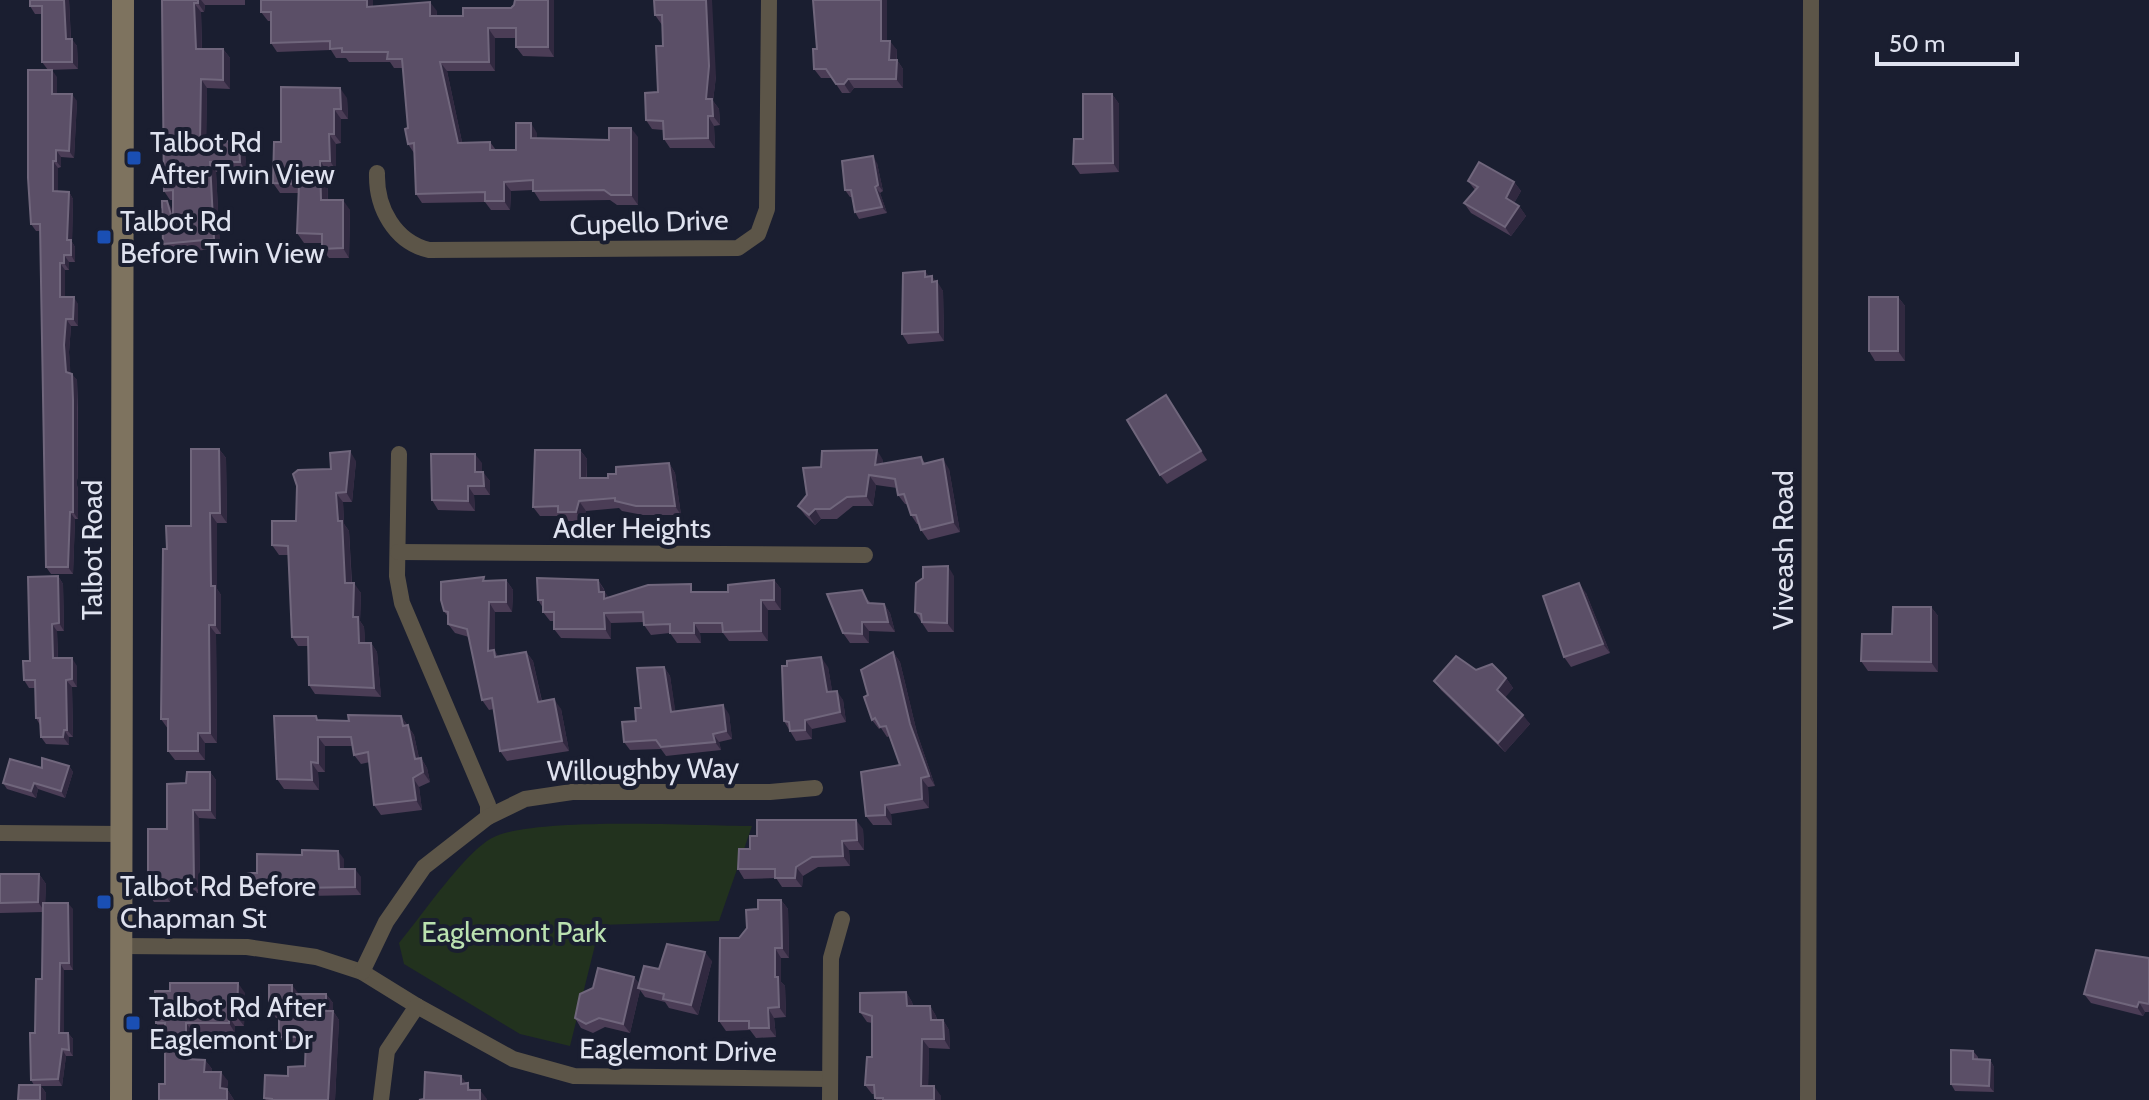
<svg xmlns="http://www.w3.org/2000/svg" width="2149" height="1100" font-family="Cabin,sans-serif">
  <rect width="100%" height="100%" fill="#1a1e30"/>
  <path fill="#22321e" d="M752,826L719,921L600,925L570,1046L520,1034L404,964L399,943C421,917 464,853 492,838C534,816 697,826 752,826Z"/>
  <g fill="none" stroke-linecap="round" stroke-linejoin="round">
    <g stroke="#5c5548" stroke-width="16">
      <path d="M377,173C376,208 395,242 429,250L738,248L758,234L767,209L769,0"/>
      <polyline points="399,454 397,576 402,603 488,805 488,817"/>
      <polyline points="398,552 865,555"/>
      <polyline points="0,833 122,834"/>
      <polyline points="121,946 247,947 316,957 362,972 417,1006 513,1059 574,1076 829,1079"/>
      <polyline points="362,972 386,922 424,867 488,817 525,799 572,792 770,792 815,788"/>
      <polyline points="381,1100 387,1051 417,1006"/>
      <polyline points="830,1100 831,958 842,919"/>
      <polyline points="1808,1100 1811,0"/>
    </g>
    <polyline stroke="#7e735f" stroke-width="22" points="121,1100 123,0"/>
  </g>
  <g fill="#4b3d56">
    <polygon points="69,0 71,39 77,46 78,69 48,70 42,62 42,14 35,14 30,6"/>
    <polygon points="162,0 245,0 245,5 205,5 204,12 201,12 202,49 223,49 230,58 230,89 207,88 206,142 245,150 246,171 216,172 220,248 170,254 163,244 173,210 173,200 170,200 164,191"/>
    <polygon points="261,0 373,0 373,6 437,11 437,16 463,16 511,8 514,5 554,0 554,57 523,56 516,47 516,38 495,38 495,71 447,71 462,142 490,142 496,150 516,150 537,133 537,139 609,140 638,137 638,205 617,205 610,200 540,201 533,190 511,191 510,210 491,210 485,202 422,203 416,194 414,153 408,144 408,128 403,68 394,68 390,62 349,62 346,58 336,58 331,50 277,52 271,43 271,21 268,21 261,12"/>
    <polygon points="654,0 716,76 713,101 719,109 720,125 714,126 715,148 670,148 664,139 663,130 652,129 646,120 658,92 663,46 662,25 655,15"/>
    <polygon points="887,0 887,41 897,50 897,60 903,69 903,88 854,88 850,93 842,93 832,78 821,78 814,69 817,49"/>
    <polygon points="57,77 57,94 77,101 74,158 61,157 61,167 58,168 58,192 69,192 73,199 72,242 75,247 75,262 69,262 69,270 65,270 65,297 78,304 78,326 71,326 69,352 70,373 77,380 78,407 78,519 75,519 73,574 51,574 46,567 40,231 36,231 31,224"/>
    <polygon points="1112,94 1119,104 1119,172 1080,174 1073,164 1083,139"/>
    <polygon points="347,98 348,119 341,119 341,143 336,144 336,170 327,171 328,200 350,210 349,258 329,258 322,249 322,243 304,243 297,233 299,193 280,193 273,183 281,142"/>
    <polygon points="877,163 883,191 880,193 887,213 859,219 855,212 852,197 850,197 845,190"/>
    <polygon points="1468,181 1514,182 1521,191 1514,203 1519,206 1526,216 1511,236 1471,213 1464,203 1475,190"/>
    <polygon points="929,276 935,281 943,291 944,341 908,344 902,334"/>
    <polygon points="1898,297 1905,306 1905,361 1875,361 1869,351"/>
    <polygon points="1172,405 1207,460 1167,484 1160,475"/>
    <polygon points="219,449 226,458 227,523 217,523 217,589 221,595 221,634 216,634 217,743 205,743 205,760 175,760 168,751 168,729 161,719 167,549 191,526"/>
    <polygon points="580,450 587,459 587,478 608,478 616,474 669,463 675,473 681,515 643,515 622,511 619,508 586,511 582,521 565,521 561,516 540,516 533,507"/>
    <polygon points="921,457 925,463 949,469 960,532 928,540 921,530 919,524 917,524 911,515 907,504 905,504 898,495 897,488 876,485 873,506 853,506 837,519 821,519 815,525 805,515 798,506 807,495 821,467 883,460 883,464"/>
    <polygon points="356,461 352,502 343,502 344,524 349,531 352,583 361,593 360,621 364,627 365,643 371,643 377,652 381,697 315,694 309,685 308,646 298,646 292,637 288,555 279,555 272,545 296,521 331,469"/>
    <polygon points="482,463 482,472 490,481 490,495 474,495 475,511 438,510 432,500"/>
    <polygon points="58,576 63,584 64,631 57,631 58,658 77,666 77,687 72,687 73,737 69,737 69,745 46,744 41,737 40,725 36,718 35,688 29,688 24,680"/>
    <polygon points="954,576 954,632 928,632 915,612"/>
    <polygon points="506,580 513,590 512,612 495,612 495,651 498,657 526,652 533,661 542,701 561,709 569,751 507,761 500,751 494,709 489,710 482,700 469,637 455,633 448,624 448,617 444,611 486,581"/>
    <polygon points="598,580 604,589 605,593 608,597 697,592 728,592 774,580 781,589 781,610 768,610 768,641 729,641 723,633 700,633 701,643 677,643 670,633 651,635 644,625 644,622 611,623 611,639 561,638 554,629 554,621 550,621 543,612 543,608 538,600"/>
    <polygon points="1586,593 1610,653 1571,667 1564,657"/>
    <polygon points="869,600 870,603 884,604 890,613 895,632 869,631 869,643 850,643 843,633"/>
    <polygon points="1931,607 1938,616 1938,672 1868,671 1861,661 1892,634"/>
    <polygon points="893,652 900,662 917,733 935,786 928,787 929,808 891,814 892,825 873,825 866,816 900,765 890,736 887,737 881,728 879,729 872,720 868,695"/>
    <polygon points="664,667 670,676 675,711 729,714 732,739 719,742 721,750 666,756 661,749 630,750 624,742 636,721 641,708"/>
    <polygon points="828,667 832,691 843,700 846,722 812,729 812,739 796,741 784,721"/>
    <polygon points="1476,670 1506,678 1513,688 1505,697 1530,724 1505,752 1441,690 1434,681"/>
    <polygon points="401,716 414,735 419,758 421,758 427,768 430,782 419,787 422,810 381,815 374,805 370,762 361,764 354,755 353,746 325,746 325,772 318,772 319,790 284,789 277,779 319,720 349,721"/>
    <polygon points="69,766 73,772 65,798 38,789 36,798 7,789 3,783 42,768"/>
    <polygon points="210,772 216,780 216,819 199,818 200,893 171,893 170,902 154,902 148,893 167,829 186,783"/>
    <polygon points="863,829 864,850 849,850 850,866 818,867 803,876 802,887 782,887 776,878 744,879 738,869 750,849"/>
    <polygon points="344,859 344,869 361,877 361,895 252,897 246,889 257,873"/>
    <polygon points="0,874 39,874 46,884 45,903 73,909 73,970 64,970 64,1033 68,1033 73,1039 73,1056 66,1056 62,1086 41,1086 46,1093 46,1100 18,1100 34,1085 31,1080 35,1033 42,979 43,912 0,913"/>
    <polygon points="781,900 788,909 789,958 781,958 781,982 785,986 786,1017 774,1018 776,1037 756,1038 750,1030 726,1031 719,1021 747,928 758,909"/>
    <polygon points="2149,958 2149,1012 2145,1012 2143,1016 2091,1003 2084,994"/>
    <polygon points="712,961 698,1015 669,1008 665,1002 645,997 640,990 630,1033 605,1027 593,1033 581,1028 575,1018 634,977 639,984 659,969"/>
    <polygon points="906,992 912,1002 913,1006 930,1006 936,1016 937,1020 943,1020 949,1030 950,1049 929,1048 928,1086 941,1096 941,1100 876,1100 875,1094 872,1094 865,1085 872,1057 872,1023 867,1022 860,1012"/>
    <polygon points="245,993 244,1026 235,1026 235,1033 193,1032 193,1059 205,1060 212,1069 212,1072 228,1081 227,1089 234,1100 159,1100 165,1084 165,1032 162,1032 156,1023"/>
    <polygon points="299,994 326,994 333,1003 333,1011 339,1020 335,1100 266,1100 264,1098 288,1076 305,1066 306,1047 286,1046 279,1037 279,1018 276,1018 269,1008"/>
    <polygon points="1973,1051 1978,1057 1978,1059 1990,1060 1994,1067 1994,1092 1955,1091 1951,1084"/>
  </g>
  <g fill="#312940">
    <polygon points="64,0 69,0 71,47 66,39"/>
    <polygon points="198,0 201,0 205,5 204,12 198,3"/>
    <polygon points="367,0 373,0 373,16 367,7"/>
    <polygon points="548,0 554,0 554,57 548,47"/>
    <polygon points="706,0 712,0 716,76 713,101 719,109 720,125 713,116 706,99"/>
    <polygon points="881,0 887,0 887,51 881,41"/>
    <polygon points="430,2 437,11 436,25 430,16"/>
    <polygon points="194,3 201,12 202,58 196,49"/>
    <polygon points="488,28 495,38 495,71 489,62"/>
    <polygon points="72,39 77,46 78,69 72,62"/>
    <polygon points="890,41 897,50 896,69 889,60"/>
    <polygon points="223,49 230,58 230,89 223,80"/>
    <polygon points="897,60 903,69 903,88 896,79"/>
    <polygon points="440,62 447,71 464,152 458,143"/>
    <polygon points="52,70 57,77 57,101 52,94"/>
    <polygon points="201,79 207,88 206,151 200,142"/>
    <polygon points="848,79 854,88 850,93 844,84"/>
    <polygon points="340,88 347,98 348,119 341,109"/>
    <polygon points="72,94 77,101 74,158 69,151"/>
    <polygon points="1112,94 1119,104 1119,172 1113,163"/>
    <polygon points="334,109 341,119 341,143 334,134"/>
    <polygon points="708,116 714,126 715,148 708,138"/>
    <polygon points="531,123 537,133 537,148 531,138"/>
    <polygon points="631,128 638,137 638,205 631,195"/>
    <polygon points="329,134 336,144 336,170 330,161"/>
    <polygon points="239,141 245,150 246,171 240,162"/>
    <polygon points="56,150 61,157 61,167 56,161"/>
    <polygon points="873,156 877,163 883,191 878,185"/>
    <polygon points="53,161 58,168 58,198 53,191"/>
    <polygon points="320,161 327,171 328,209 321,200"/>
    <polygon points="210,162 216,172 220,248 214,239"/>
    <polygon points="504,182 511,191 510,210 504,201"/>
    <polygon points="1514,182 1521,191 1512,207 1506,198"/>
    <polygon points="875,187 880,193 887,213 882,207"/>
    <polygon points="69,192 73,199 72,242 75,247 75,262 71,255 67,240"/>
    <polygon points="343,200 350,210 349,258 343,248"/>
    <polygon points="167,201 173,210 173,222"/>
    <polygon points="1519,206 1526,216 1511,236 1505,227"/>
    <polygon points="64,255 69,262 69,270 64,263"/>
    <polygon points="60,263 65,270 65,304 60,297"/>
    <polygon points="925,271 932,280 932,276 937,283 937,281 943,291 944,341 938,332 925,277"/>
    <polygon points="74,297 78,304 78,326 73,319"/>
    <polygon points="1898,297 1905,306 1905,361 1898,351"/>
    <polygon points="66,319 71,326 69,352 71,379 66,372 64,345"/>
    <polygon points="72,374 77,380 78,519 73,512"/>
    <polygon points="219,449 226,458 227,523 220,513"/>
    <polygon points="580,450 587,459 586,487 580,478"/>
    <polygon points="877,450 883,460 882,475 875,465"/>
    <polygon points="350,451 356,461 352,502 346,492"/>
    <polygon points="475,454 482,463 482,481 475,472"/>
    <polygon points="943,459 949,469 960,532 953,522"/>
    <polygon points="669,463 675,473 681,515 675,506"/>
    <polygon points="483,472 490,481 490,495 484,486"/>
    <polygon points="869,475 876,485 873,506 866,496"/>
    <polygon points="468,486 474,495 475,511 468,501"/>
    <polygon points="336,493 343,502 344,524 349,531 352,593 345,583"/>
    <polygon points="579,501 586,511 582,521 576,512"/>
    <polygon points="815,509 821,519 815,525 809,515"/>
    <polygon points="70,512 75,519 73,574 68,567"/>
    <polygon points="210,513 217,523 217,589 221,595 221,634 215,625 211,586"/>
    <polygon points="948,566 954,576 954,632 947,623"/>
    <polygon points="58,576 63,584 64,631 59,623"/>
    <polygon points="506,580 513,590 512,612 506,602"/>
    <polygon points="598,580 611,602 611,608 599,592"/>
    <polygon points="774,580 781,589 781,610 774,600"/>
    <polygon points="354,583 361,593 360,621 364,627 366,652 359,643 353,617"/>
    <polygon points="1579,583 1586,593 1610,653 1603,644"/>
    <polygon points="761,600 768,610 768,641 761,631"/>
    <polygon points="489,602 495,612 495,651 500,659 495,657 488,651"/>
    <polygon points="884,604 890,613 895,632 888,622"/>
    <polygon points="1931,607 1938,616 1938,672 1931,662"/>
    <polygon points="604,613 611,623 611,639 605,629"/>
    <polygon points="862,622 869,631 869,643 862,634"/>
    <polygon points="694,623 700,633 701,643 694,633"/>
    <polygon points="52,624 57,631 58,666 53,658"/>
    <polygon points="209,625 216,634 217,743 210,733"/>
    <polygon points="371,643 377,652 381,697 374,688"/>
    <polygon points="526,652 533,661 544,712 538,702"/>
    <polygon points="893,652 900,662 917,733 935,786 929,776 910,724"/>
    <polygon points="821,657 828,667 834,701 827,692"/>
    <polygon points="72,658 77,666 77,687 72,679"/>
    <polygon points="664,667 670,676 677,721 671,712"/>
    <polygon points="1506,678 1513,688 1504,699 1497,690"/>
    <polygon points="66,680 72,687 73,737 67,730"/>
    <polygon points="837,691 843,700 846,722 840,712"/>
    <polygon points="554,699 561,709 569,751 562,741"/>
    <polygon points="723,705 729,714 732,739 726,731"/>
    <polygon points="1523,715 1530,724 1505,752 1498,743"/>
    <polygon points="401,716 414,735 421,768 415,759 403,726"/>
    <polygon points="805,720 812,729 812,739 805,730"/>
    <polygon points="64,730 69,737 69,745 63,737"/>
    <polygon points="198,733 205,743 205,760 198,751"/>
    <polygon points="713,734 719,742 721,750 715,742"/>
    <polygon points="318,737 325,746 325,772 318,763"/>
    <polygon points="421,758 427,768 430,782 423,772"/>
    <polygon points="311,762 318,772 319,790 312,780"/>
    <polygon points="69,766 73,772 65,798 61,791"/>
    <polygon points="210,772 216,780 216,819 210,810"/>
    <polygon points="413,778 419,787 422,810 416,800"/>
    <polygon points="921,778 928,787 929,808 922,799"/>
    <polygon points="34,783 38,789 36,798 31,791"/>
    <polygon points="885,805 891,814 892,825 885,815"/>
    <polygon points="193,810 199,818 200,893 194,884"/>
    <polygon points="856,820 863,829 864,850 857,840"/>
    <polygon points="842,841 849,850 850,866 843,856"/>
    <polygon points="338,851 344,859 344,877 339,869"/>
    <polygon points="796,867 803,876 802,887 795,878"/>
    <polygon points="355,869 361,877 361,895 355,887"/>
    <polygon points="39,874 46,884 45,912 38,902"/>
    <polygon points="165,884 171,893 170,902 164,893"/>
    <polygon points="781,900 788,909 789,958 782,948"/>
    <polygon points="68,903 73,909 73,970 69,963"/>
    <polygon points="775,948 781,958 781,982 785,986 786,1017 779,1007 775,977"/>
    <polygon points="705,952 712,961 698,1015 691,1005"/>
    <polygon points="60,963 64,970 64,1039 59,1033"/>
    <polygon points="634,977 641,986 638,988 640,990 630,1033 623,1024"/>
    <polygon points="238,983 245,993 244,1026 237,1017"/>
    <polygon points="292,985 299,994 292,994"/>
    <polygon points="906,992 912,1002 914,1016 907,1006"/>
    <polygon points="326,994 333,1003 333,1011 339,1020 335,1100 328,1100"/>
    <polygon points="2139,1002 2145,1012 2143,1016 2137,1007"/>
    <polygon points="930,1006 936,1016 937,1029 931,1020"/>
    <polygon points="768,1008 774,1018 776,1037 769,1028"/>
    <polygon points="229,1017 235,1026 235,1033 229,1023"/>
    <polygon points="943,1020 949,1030 950,1049 944,1039"/>
    <polygon points="186,1023 193,1032 193,1069 186,1059"/>
    <polygon points="68,1033 73,1039 73,1056 69,1050"/>
    <polygon points="922,1039 929,1048 928,1095 921,1086"/>
    <polygon points="62,1049 66,1056 62,1086 58,1079"/>
    <polygon points="205,1060 212,1069 211,1081 204,1072"/>
    <polygon points="1990,1060 1994,1067 1994,1092 1989,1086"/>
    <polygon points="221,1072 228,1081 227,1089 234,1100 227,1100 220,1088"/>
    <polygon points="461,1076 474,1093 474,1099 461,1084"/>
    <polygon points="40,1085 46,1093 46,1100 40,1100"/>
    <polygon points="934,1086 941,1096 941,1100 934,1100"/>
    <polygon points="480,1090 487,1099 487,1100 480,1100"/>
  </g>
  <g fill="#5b4f67" stroke="#70667c" stroke-width="2">
    <polygon points="30,0 64,0 66,39 72,39 72,62 42,62 42,6 30,6"/>
    <polygon points="162,0 198,0 198,3 194,3 196,49 223,49 223,80 201,79 200,142 239,141 240,162 210,162 214,239 163,244 162,201 167,201 173,222 173,190 164,191"/>
    <polygon points="261,0 367,0 367,7 430,2 430,16 463,16 463,8 511,8 514,5 515,0 548,0 548,47 516,47 516,28 488,28 489,62 440,62 458,143 490,142 490,150 516,150 516,123 531,123 531,138 609,140 609,128 631,128 631,195 611,195 604,190 533,191 533,180 504,182 504,201 485,201 485,192 416,194 414,143 408,144 405,129 408,128 402,59 387,59 388,52 342,52 342,48 330,49 330,41 271,43 271,12 261,12"/>
    <polygon points="654,0 706,0 709,66 706,99 712,99 713,116 708,116 708,138 664,139 663,121 646,120 645,93 658,92 656,46 663,46 662,15 655,15"/>
    <polygon points="813,0 881,0 881,41 890,41 889,60 897,60 896,79 848,79 844,84 836,84 826,69 814,69 813,49 817,49"/>
    <polygon points="28,70 52,70 52,94 72,94 69,151 56,150 56,161 53,161 53,191 69,192 67,240 71,240 71,255 64,255 64,263 60,263 60,297 74,297 73,319 66,319 64,345 66,372 72,374 73,400 73,512 70,512 68,567 46,567 40,224 31,224 28,178"/>
    <polygon points="281,87 340,88 341,109 334,109 334,134 329,134 330,161 320,161 321,200 343,200 343,248 322,249 322,234 297,233 299,184 273,183 274,142 281,142"/>
    <polygon points="1083,94 1112,94 1113,163 1073,164 1074,139 1083,139"/>
    <polygon points="873,156 878,185 875,187 882,207 855,212 851,190 845,190 842,161"/>
    <polygon points="1479,162 1514,182 1506,198 1519,206 1505,227 1464,203 1478,187 1468,181"/>
    <polygon points="925,271 925,277 932,276 932,282 937,281 938,332 902,334 903,273"/>
    <rect x="1869" y="297" width="29" height="54"/>
    <polygon points="1166,395 1201,451 1160,475 1127,420"/>
    <polygon points="191,449 219,449 220,513 210,513 211,586 215,586 215,625 209,625 210,733 198,733 198,751 168,751 168,719 161,719 163,549 167,549 166,526 191,526"/>
    <polygon points="535,450 580,450 580,478 608,478 608,474 616,474 616,467 669,463 675,506 636,506 615,501 615,498 579,501 576,512 558,512 558,506 533,507"/>
    <polygon points="877,450 875,465 921,457 923,464 943,459 953,522 921,530 916,515 911,515 904,494 898,495 895,479 869,475 866,496 847,497 830,509 815,509 809,515 798,506 807,495 803,468 821,467 822,451"/>
    <polygon points="350,451 346,492 336,493 338,521 342,521 345,583 354,583 353,617 358,617 359,643 371,643 374,688 309,685 308,637 292,637 288,546 272,545 272,521 296,521 297,486 293,474 298,470 331,469 330,453"/>
    <polygon points="431,454 475,454 475,472 483,472 484,486 468,486 468,501 432,500"/>
    <polygon points="948,566 947,623 922,622 921,614 915,612 916,583 923,578 923,567"/>
    <polygon points="58,576 59,623 52,624 53,658 72,658 72,679 66,680 67,730 64,730 63,737 41,737 40,718 36,718 35,680 24,680 23,661 30,661 28,577"/>
    <polygon points="484,577 483,581 506,580 506,602 489,602 488,651 494,650 495,657 526,652 538,702 554,699 562,741 500,751 492,698 482,700 467,629 448,624 448,612 444,611 441,600 441,582"/>
    <polygon points="537,578 598,580 599,592 604,592 604,599 648,585 691,584 691,592 728,592 728,585 774,580 774,600 761,600 761,631 723,632 722,623 694,623 694,633 670,633 670,624 644,625 643,612 604,613 605,629 554,629 554,612 543,612 543,600 538,600"/>
    <polygon points="1579,583 1603,644 1564,657 1543,596"/>
    <polygon points="862,590 868,603 884,604 888,622 862,622 862,634 843,633 827,594"/>
    <polygon points="1893,607 1931,607 1931,662 1861,661 1862,634 1892,634"/>
    <polygon points="893,652 910,724 929,776 921,778 922,799 885,805 885,815 866,816 861,772 900,765 886,726 880,727 875,718 872,720 864,697 868,695 861,670"/>
    <polygon points="1456,656 1476,670 1492,664 1506,678 1497,690 1523,715 1498,743 1434,681"/>
    <polygon points="821,657 827,692 837,691 840,712 805,720 805,730 790,731 789,722 784,721 782,666 787,666 787,661"/>
    <polygon points="664,667 671,712 723,705 726,731 713,734 715,742 661,747 656,740 624,742 622,722 636,721 635,708 641,708 637,668"/>
    <polygon points="348,715 401,716 403,726 408,725 415,759 421,758 423,772 413,778 416,800 374,805 368,752 354,755 351,737 318,737 318,763 311,762 312,780 277,779 274,716 316,716 317,720 349,721"/>
    <polygon points="42,758 69,766 61,791 34,783 31,791 3,783 10,759 42,768"/>
    <polygon points="187,772 210,772 210,810 193,810 194,884 165,884 164,893 148,893 148,829 167,829 167,784 186,783"/>
    <polygon points="757,820 856,820 857,840 842,841 843,856 812,857 796,867 795,878 775,878 775,869 738,869 739,849 750,849 750,836 757,836"/>
    <polygon points="302,850 338,851 339,869 355,869 355,887 246,889 247,873 257,873 257,854 302,855"/>
    <polygon points="0,874 39,874 38,902 0,903"/>
    <polygon points="758,900 781,900 782,948 775,948 775,977 778,977 779,1007 768,1008 769,1028 749,1028 749,1021 719,1021 720,938 739,938 747,928 746,910 758,909"/>
    <polygon points="43,903 68,903 69,963 60,963 59,1033 68,1033 69,1050 62,1049 58,1079 31,1080 30,1033 35,1033 36,979 42,979"/>
    <polygon points="667,944 705,952 691,1005 663,999 664,994 638,988 644,966 659,969"/>
    <polygon points="2096,950 2149,958 2149,1004 2139,1002 2137,1007 2084,994"/>
    <polygon points="598,968 634,977 623,1024 599,1018 586,1024 575,1018 580,994 593,988"/>
    <polygon points="170,983 238,983 237,1017 229,1017 229,1023 186,1023 186,1059 205,1060 204,1072 221,1072 220,1088 227,1089 227,1100 159,1100 159,1084 165,1084 165,1023 156,1023 155,991 170,991"/>
    <polygon points="269,985 292,985 292,994 326,994 326,1011 333,1011 328,1100 272,1100 272,1099 264,1098 265,1075 288,1076 288,1067 305,1066 306,1037 279,1037 279,1008 269,1008"/>
    <polygon points="906,992 907,1006 930,1006 931,1020 943,1020 944,1039 922,1039 921,1086 934,1086 934,1100 883,1100 883,1098 875,1098 874,1085 865,1085 867,1057 872,1057 872,1016 860,1012 860,993"/>
    <polygon points="1951,1050 1973,1051 1973,1059 1990,1060 1989,1086 1951,1084"/>
    <polygon points="425,1072 461,1076 461,1084 468,1083 468,1090 480,1090 480,1100 419,1100 424,1099"/>
    <polygon points="19,1085 40,1085 40,1100 18,1100"/>
  </g>
  <g fill="#1a4fb4" stroke="#1a1e30" stroke-width="3">
    <rect x="126" y="150" width="16" height="16" rx="4"/>
    <rect x="96" y="229" width="16" height="16" rx="4"/>
    <rect x="96" y="894" width="16" height="16" rx="4"/>
    <rect x="125" y="1015" width="16" height="16" rx="4"/>
  </g>
  <g text-anchor="middle" stroke-width="8" stroke-linejoin="round" paint-order="stroke">
    <g font-size="28" fill="#dfe2ef" stroke="#1a1e30" text-anchor="start">
      <text x="150" y="152">Talbot Rd<tspan x="150" dy="32">After Twin View</tspan></text>
      <text x="120" y="231">Talbot Rd<tspan x="120" dy="32">Before Twin View</tspan></text>
      <text x="120" y="896">Talbot Rd Before<tspan x="120" dy="32">Chapman St</tspan></text>
      <text x="149" y="1017">Talbot Rd After<tspan x="149" dy="32">Eaglemont Dr</tspan></text>
    </g>
    <g font-size="28" fill="#dfe2ef" stroke="#1a1e30">
      <text transform="translate(649 222) rotate(-2)" y="10">Cupello Drive</text>
      <text x="632" y="538">Adler Heights</text>
      <text transform="translate(92 550) rotate(-90)" y="10">Talbot Road</text>
      <text transform="translate(1783 550) rotate(-90)" y="10">Viveash Road</text>
      <text transform="translate(643 769) rotate(-1)" y="10">Willoughby Way</text>
      <text transform="translate(678 1050) rotate(1)" y="10">Eaglemont Drive</text>
    </g>
    <g font-size="28" fill="#bae1b0" stroke="#1a1e30">
      <text x="514" y="942">Eaglemont Park</text>
    </g>
  </g>
  <path d="M1877 52v12h140v-12" fill="none" stroke="#dfe2ef" stroke-width="4"/>
  <text x="1889" y="52" font-size="24" fill="#dfe2ef" stroke="#1a1e30" stroke-width="6" paint-order="stroke">50 m</text>
</svg>
